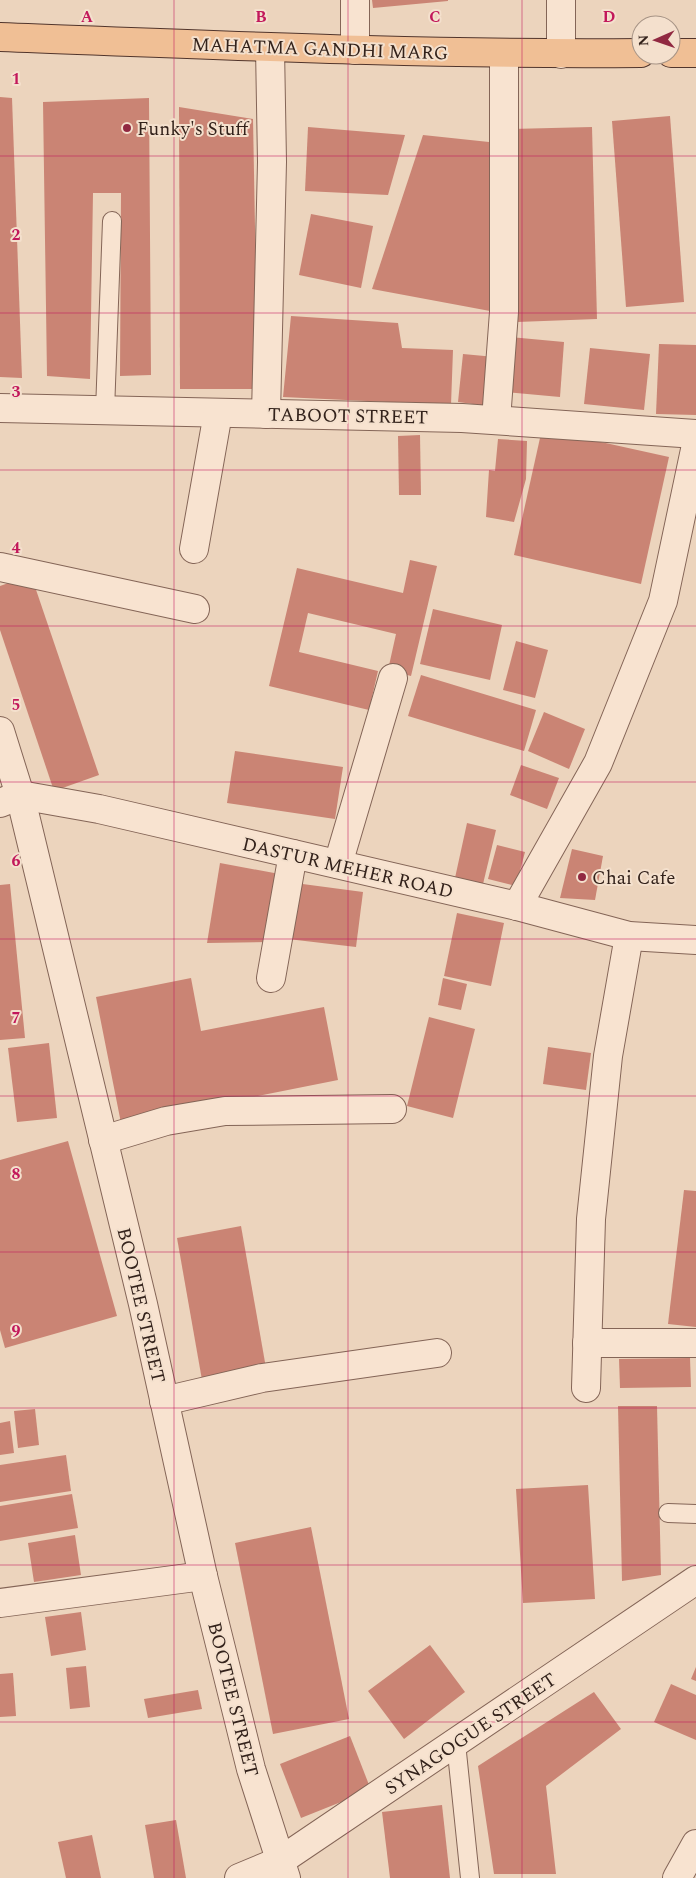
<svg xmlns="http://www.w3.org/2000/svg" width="696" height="1878" font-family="Spectral,serif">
  <rect width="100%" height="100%" fill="#ecd4bd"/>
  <g fill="#ca8474">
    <polygon points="372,0 448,0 448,1 373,8"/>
    <polygon points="0,97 12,98 22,378 0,377"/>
    <polygon points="149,98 151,375 120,376 121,193 93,193 90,379 47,376 43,102"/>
    <polygon points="179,107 253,119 258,389 180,389"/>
    <polygon points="670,116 684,302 626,307 612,121"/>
    <polygon points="308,127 405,135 388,195 305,191"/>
    <polygon points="592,127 597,319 517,322 511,129"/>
    <polygon points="423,135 489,142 490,311 372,289"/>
    <polygon points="311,214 373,226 361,288 299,275"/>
    <polygon points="291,316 398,323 402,348 453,350 451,405 283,397"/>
    <polygon points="510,337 564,342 560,397 506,392"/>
    <polygon points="659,344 696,345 696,415 656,414"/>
    <polygon points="590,348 650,354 644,410 584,404"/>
    <polygon points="463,354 495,357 488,406 458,402"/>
    <polygon points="542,429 669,457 641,584 514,555"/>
    <polygon points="420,435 421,495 399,495 398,436"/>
    <polygon points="498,439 527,441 526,479 514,522 486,517 489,470 495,471"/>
    <polygon points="410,560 437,566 411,676 388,670 396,634 308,613 299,652 378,671 369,710 269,686 297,568 403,593"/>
    <polygon points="31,575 99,775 54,791 0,630 0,586"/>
    <polygon points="433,609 502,625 490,680 420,664"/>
    <polygon points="516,641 548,650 535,698 503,690"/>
    <polygon points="421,675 536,710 524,751 408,716"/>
    <polygon points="544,712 585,729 569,769 528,751"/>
    <polygon points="235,751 343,767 335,819 227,803"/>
    <polygon points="521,765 559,778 547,809 510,795"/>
    <polygon points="467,823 496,830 483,884 455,878"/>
    <polygon points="497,845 525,852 516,886 488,879"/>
    <polygon points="572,849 603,856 595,900 560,898"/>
    <polygon points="220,863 285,875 271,942 207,943"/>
    <polygon points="295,883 363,892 356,947 288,939"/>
    <polygon points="10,884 25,1038 0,1040 0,885"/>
    <polygon points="457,913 504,923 491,986 444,976"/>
    <polygon points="191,978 201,1031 324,1007 338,1080 121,1123 96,997"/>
    <polygon points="443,978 467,984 461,1010 438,1005"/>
    <polygon points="429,1017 475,1029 453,1118 407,1106"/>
    <polygon points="49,1043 57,1118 17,1122 8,1048"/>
    <polygon points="548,1047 591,1053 586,1090 543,1084"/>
    <polygon points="68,1141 117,1316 5,1348 0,1330 0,1160"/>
    <polygon points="684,1190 696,1191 696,1327 668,1324"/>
    <polygon points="241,1226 266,1368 202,1380 177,1238"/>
    <polygon points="690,1358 691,1387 620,1388 619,1359"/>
    <polygon points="618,1406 657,1406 661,1575 622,1581"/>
    <polygon points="35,1409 39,1445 18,1448 14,1411"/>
    <polygon points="10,1421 14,1453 0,1455 0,1423"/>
    <polygon points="66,1455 71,1491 0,1502 0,1465"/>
    <polygon points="588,1485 595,1599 523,1603 516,1489"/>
    <polygon points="72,1494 78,1528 0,1541 0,1506"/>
    <polygon points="311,1527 349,1719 273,1734 235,1543"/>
    <polygon points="75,1535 81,1575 34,1582 28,1543"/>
    <polygon points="81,1612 86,1650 51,1656 45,1617"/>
    <polygon points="430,1645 465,1692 404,1739 368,1691"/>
    <polygon points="86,1666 90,1707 70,1709 66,1668"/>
    <polygon points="696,1667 696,1681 691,1679"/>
    <polygon points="13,1673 16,1716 0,1717 0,1674"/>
    <polygon points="671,1684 696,1695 696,1740 654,1722"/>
    <polygon points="198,1690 202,1709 148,1718 144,1699"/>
    <polygon points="594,1692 621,1729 546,1786 556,1874 494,1874 478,1766"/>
    <polygon points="350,1736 371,1790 301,1818 280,1764"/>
    <polygon points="442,1805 450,1878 390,1878 382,1812"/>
    <polygon points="176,1820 186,1878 154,1878 145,1825"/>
    <polygon points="92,1835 101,1878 66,1878 58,1842"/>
  </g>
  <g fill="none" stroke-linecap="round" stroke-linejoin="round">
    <defs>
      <g id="service">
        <polyline points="105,411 112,221"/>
        <polyline points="668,1513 696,1514"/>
        <polyline points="456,1743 470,1878"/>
      </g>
      <g id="minor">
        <polyline points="355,50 355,0"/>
        <polyline points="561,54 561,0"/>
        <polyline points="0,408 462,418 696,434"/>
        <polyline points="266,414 272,162 270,48"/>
        <polyline points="496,420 504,312 504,53"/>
        <polyline points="194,549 218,413"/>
        <polyline points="0,567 195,609"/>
        <polyline points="0,731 20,795 143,1304 203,1576 251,1769 286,1878"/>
        <polyline points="0,803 20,795 99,809 517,906 629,936 696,940"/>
        <polyline points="338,864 393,678"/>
        <polyline points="517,906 598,763 663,601 696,445"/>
        <polyline points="271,978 293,854"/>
        <polyline points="103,1140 166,1121 225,1111 392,1109"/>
        <polyline points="587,1343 696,1343"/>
        <polyline points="586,1388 591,1219 608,1056 629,936"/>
        <polyline points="164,1401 262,1378 437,1353"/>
        <polyline points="0,1603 203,1576"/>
        <polyline points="239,1878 280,1861 696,1580"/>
      </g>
      <polyline id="tertiary" points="677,1878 696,1844"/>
      <g id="primary">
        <path d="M0,37C214,45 427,55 641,53"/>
        <polyline points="671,53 696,53"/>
      </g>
    </defs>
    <use href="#service" stroke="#846557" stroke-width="20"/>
    <use href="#minor" stroke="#846557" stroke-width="30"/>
    <use href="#tertiary" stroke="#846557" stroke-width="30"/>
    <use href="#primary" stroke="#51352c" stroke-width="30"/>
    <use href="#service" stroke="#f8e3d0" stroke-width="18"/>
    <use href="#minor" stroke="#f8e3d0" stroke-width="28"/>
    <use href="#tertiary" stroke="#f8e3d0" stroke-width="28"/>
    <use href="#primary" stroke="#f0bf95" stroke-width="28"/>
  </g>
  <path fill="none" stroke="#c2185b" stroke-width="1" stroke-opacity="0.55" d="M174,0V1878M348,0V1878M522,0V1878M0,156H696M0,313H696M0,470H696M0,626H696M0,782H696M0,939H696M0,1096H696M0,1252H696M0,1408H696M0,1565H696M0,1722H696"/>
  <g fill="#912941" stroke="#f4e0cd" stroke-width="2">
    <circle cx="127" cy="128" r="5"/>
    <circle cx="582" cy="877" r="5"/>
  </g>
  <g text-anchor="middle" stroke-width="4" stroke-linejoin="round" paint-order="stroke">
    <g font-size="19" fill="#33221b" stroke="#f4e0cd">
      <text transform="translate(320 48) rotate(2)" y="7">MAHATMA GANDHI MARG</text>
      <text transform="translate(348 415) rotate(1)" y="7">TABOOT STREET</text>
      <text transform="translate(348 867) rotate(13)" y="7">DASTUR MEHER ROAD</text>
      <text transform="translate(142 1305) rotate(77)" y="7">BOOTEE STREET</text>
      <text transform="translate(234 1699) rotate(76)" y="7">BOOTEE STREET</text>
      <text transform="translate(470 1733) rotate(-34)" y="7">SYNAGOGUE STREET</text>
    </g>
    <g font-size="19" fill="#33221b" stroke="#f4e0cd" text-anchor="start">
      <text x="137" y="135">Funky's Stuff</text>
      <text x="592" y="884">Chai Cafe</text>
    </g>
  </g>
  <g font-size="16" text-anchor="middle" font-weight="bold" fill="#c2185b" stroke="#f4e0cd" stroke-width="4" stroke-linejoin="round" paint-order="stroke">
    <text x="87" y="22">A</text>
    <text x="261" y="22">B</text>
    <text x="435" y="22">C</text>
    <text x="609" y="22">D</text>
    <text x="16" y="84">1</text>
    <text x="16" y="240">2</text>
    <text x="16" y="397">3</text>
    <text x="16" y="553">4</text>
    <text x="16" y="710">5</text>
    <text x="16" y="866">6</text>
    <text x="16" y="1023">7</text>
    <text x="16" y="1179">8</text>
    <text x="16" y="1336">9</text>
  </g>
  <g transform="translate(656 40) rotate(268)"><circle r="24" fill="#f4e0cd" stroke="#a79486"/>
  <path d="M0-4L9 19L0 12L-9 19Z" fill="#912941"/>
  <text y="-8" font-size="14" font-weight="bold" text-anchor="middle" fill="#33221b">N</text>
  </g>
</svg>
